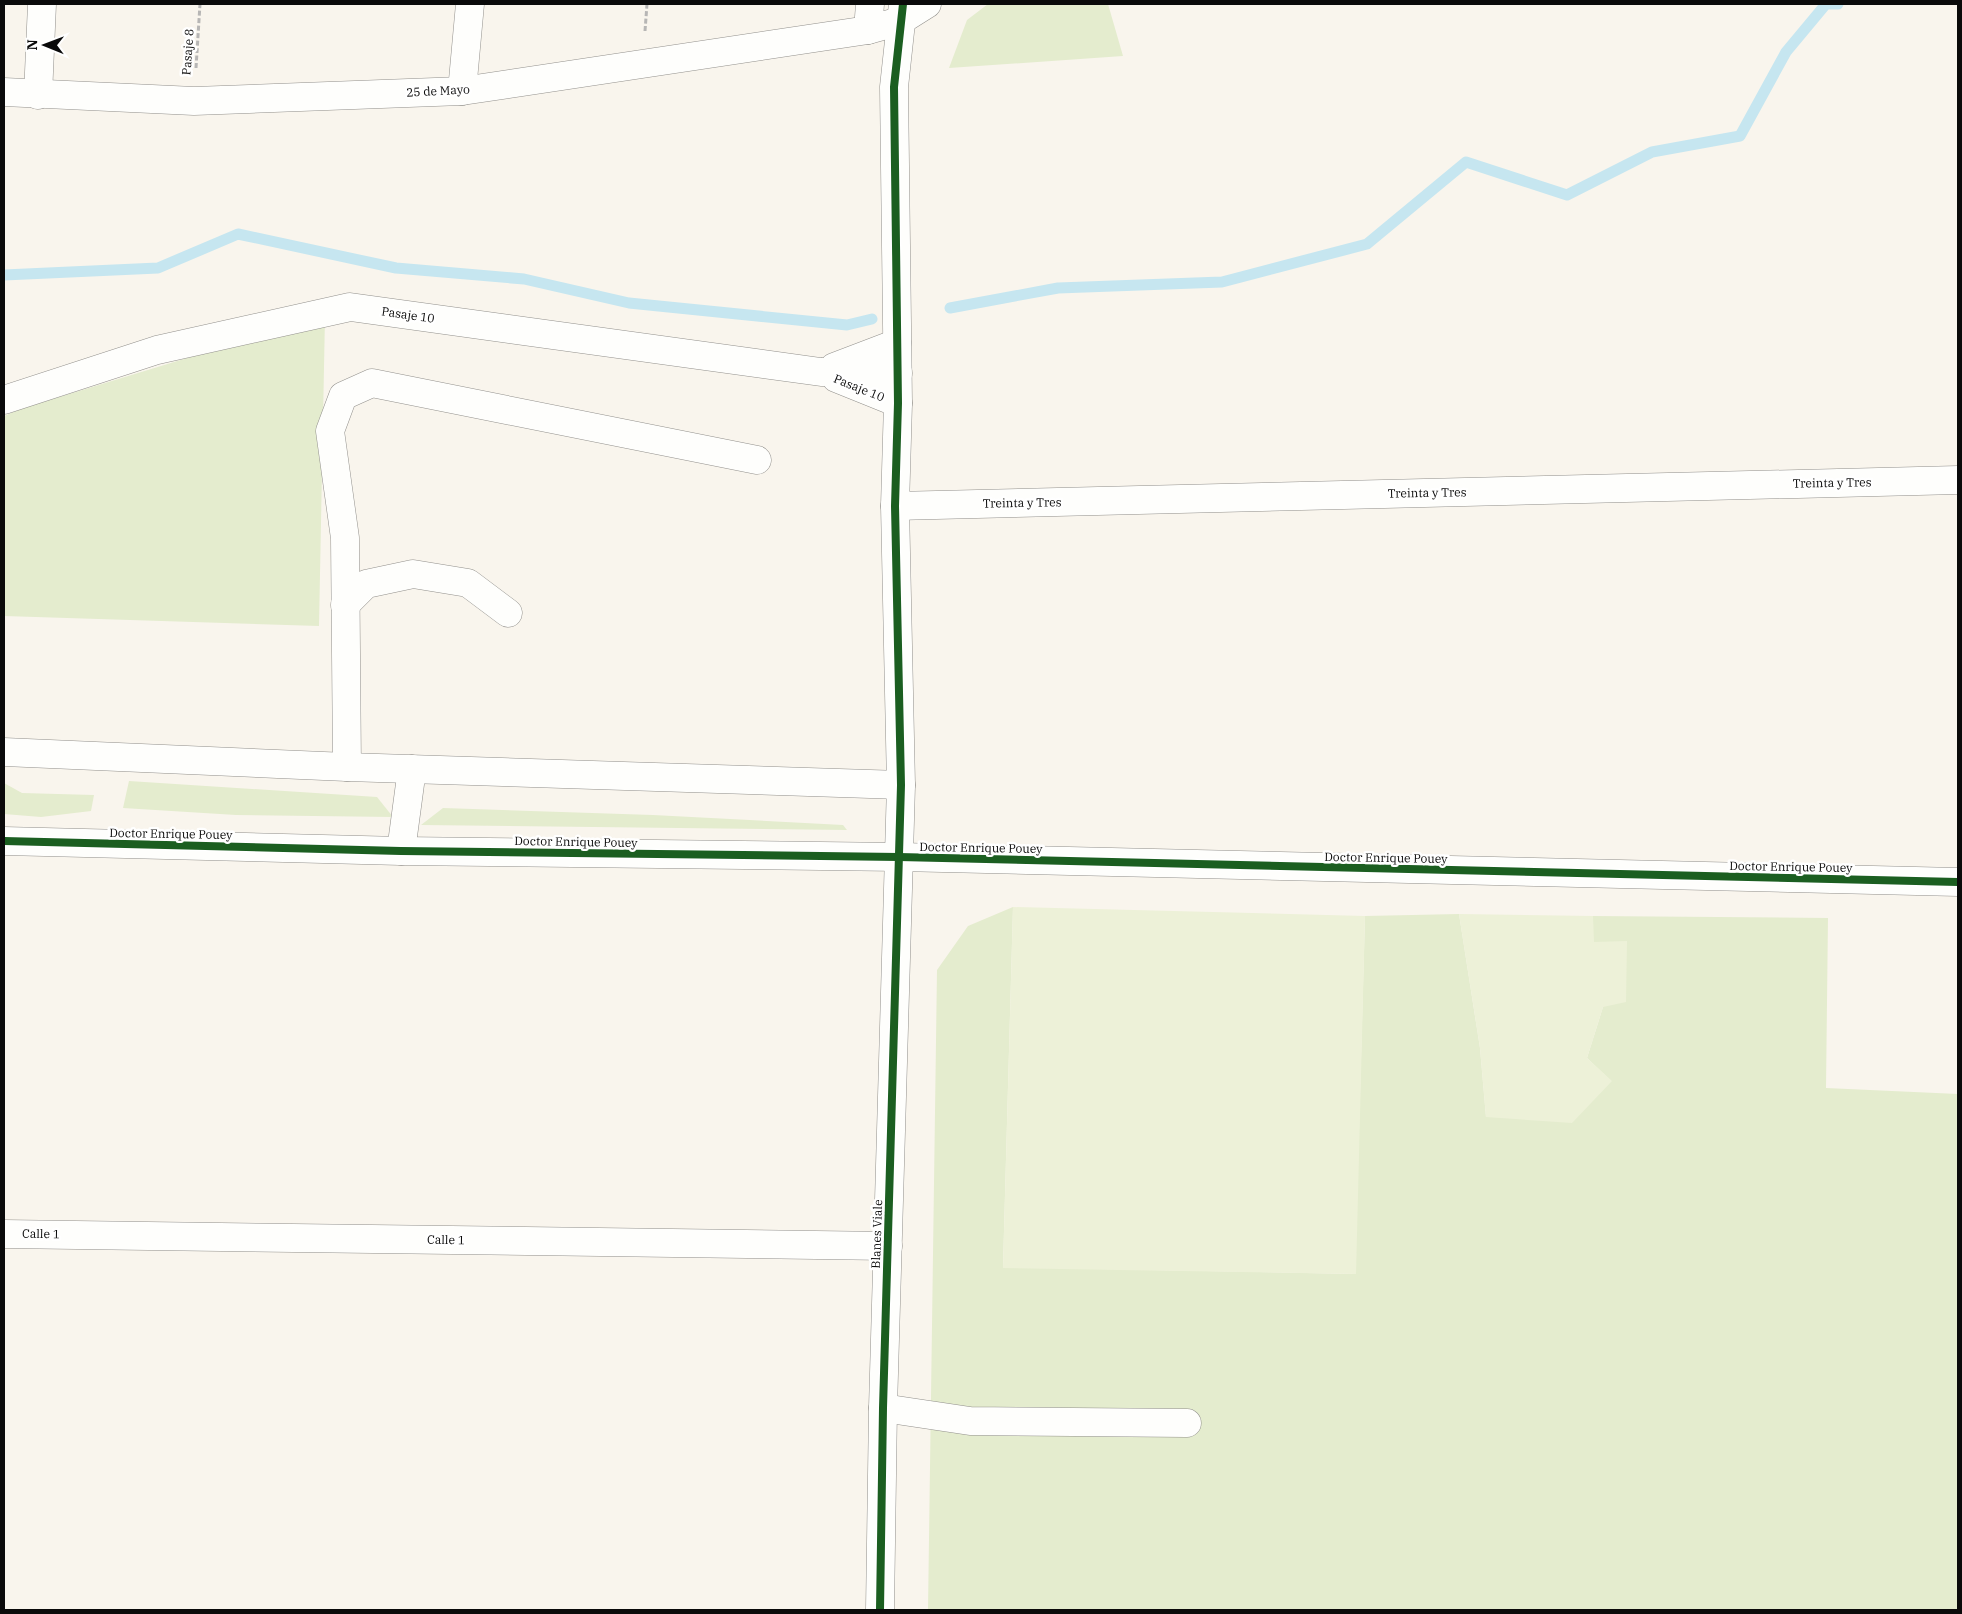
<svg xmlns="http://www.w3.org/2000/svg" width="1962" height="1614" font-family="'IBM Plex Serif',serif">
  <rect width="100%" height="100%" fill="#f9f5ed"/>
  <g fill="#e4ecce">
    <polygon points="988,4 1108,4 1123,56 949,68 967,20"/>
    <polygon points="325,316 319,626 4,616 4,416 20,409"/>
    <polygon points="129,781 377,797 393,817 236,815 123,808"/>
    <polygon points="4,783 22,793 94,795 91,811 41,817 4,814"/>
    <polygon points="443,808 653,815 843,825 847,830 421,825"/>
    <polygon points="1013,907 1003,1267 1355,1274 1365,916 1459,914 1480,1048 1486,1117 1611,1081 1587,1058 1603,1007 1627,942 1593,942 1593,916 1828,918 1826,1088 1958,1094 1958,1610 928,1610 937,970 968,926"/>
  </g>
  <g fill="#edf1d8">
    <polygon points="1013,907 1365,916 1356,1274 1003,1268"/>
    <polygon points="1459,914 1593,916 1594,942 1627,941 1626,1002 1603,1007 1587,1058 1612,1081 1572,1123 1486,1117 1480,1048"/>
  </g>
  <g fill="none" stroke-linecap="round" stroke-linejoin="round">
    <g stroke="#c6e6f0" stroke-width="11">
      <polyline points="4,275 158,268 238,234 396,268 524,279 629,303 847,325 872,319"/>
      <polyline points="950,308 1058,288 1222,282 1367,244 1466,162 1567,195 1652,152 1740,136 1786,52 1826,4 1838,4"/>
    </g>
    <defs>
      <g id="minor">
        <polyline points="870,4 868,30 900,21 927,4"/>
        <polyline points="462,91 470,4"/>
        <polyline points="4,92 194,101 462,91 868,30"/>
        <polyline points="38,95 42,4"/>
        <polyline points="834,367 897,343"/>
        <polyline points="836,378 898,403"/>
        <polyline points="4,400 157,350 350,307 821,372 898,373"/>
        <polyline points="895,506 1958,480"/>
        <polyline points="345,605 366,584 413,574 468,583 508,613"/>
        <polyline points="4,752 347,767 901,785"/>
        <polyline points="347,767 345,538 330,431 343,396 372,383 757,460"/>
        <polyline points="4,841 401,851 899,857 1958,882"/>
        <polyline points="401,851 412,769"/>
        <polyline points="4,1234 888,1246"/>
        <polyline points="883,1408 970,1421 1187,1423"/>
        <polyline points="880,1610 883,1408 901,785 895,506 898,403 894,87 903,4"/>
      </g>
    </defs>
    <use href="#minor" stroke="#92908c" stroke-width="29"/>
    <g stroke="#b7b6b5" stroke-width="3" stroke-dasharray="5 2.5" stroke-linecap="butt">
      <polyline points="645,31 647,4"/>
      <polyline points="196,68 200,4"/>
    </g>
    <use href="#minor" stroke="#fefefc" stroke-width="28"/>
    <defs>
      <g id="cycleway">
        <polyline points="4,841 401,851 899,857 1958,882"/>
        <polyline points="880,1610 883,1408 901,785 895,506 898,403 894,87 903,4"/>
      </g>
    </defs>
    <use href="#cycleway" stroke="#fff" stroke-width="11"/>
    <use href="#cycleway" stroke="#1b5e20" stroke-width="8"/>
  </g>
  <g text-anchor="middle" stroke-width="5" stroke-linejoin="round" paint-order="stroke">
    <g font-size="12" fill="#0a0a0a" stroke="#fff">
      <text transform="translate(188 52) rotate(-86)" y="4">Pasaje 8</text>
      <text transform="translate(438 91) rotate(-3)" y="4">25 de Mayo</text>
      <text transform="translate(408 315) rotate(8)" y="4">Pasaje 10</text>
      <text transform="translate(859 388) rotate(22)" y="4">Pasaje 10</text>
      <text transform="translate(1832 483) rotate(-1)" y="4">Treinta y Tres</text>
      <text transform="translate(1427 493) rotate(-1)" y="4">Treinta y Tres</text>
      <text transform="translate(1022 503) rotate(-1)" y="4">Treinta y Tres</text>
      <text transform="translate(171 834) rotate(1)" y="4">Doctor Enrique Pouey</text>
      <text transform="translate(576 842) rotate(1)" y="4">Doctor Enrique Pouey</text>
      <text transform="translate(981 848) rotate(1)" y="4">Doctor Enrique Pouey</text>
      <text transform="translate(1386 858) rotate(1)" y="4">Doctor Enrique Pouey</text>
      <text transform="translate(1791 867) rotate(1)" y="4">Doctor Enrique Pouey</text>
      <text transform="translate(41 1234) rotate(1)" y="4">Calle 1</text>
      <text transform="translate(877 1234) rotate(-88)" y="4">Blanes Viale</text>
      <text transform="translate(446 1240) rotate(1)" y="4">Calle 1</text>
    </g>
  </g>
  <rect width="1962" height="1614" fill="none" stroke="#0a0a0a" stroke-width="10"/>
  <g transform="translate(45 45) rotate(271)" stroke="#ffffff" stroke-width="4" paint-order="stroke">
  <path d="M0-4L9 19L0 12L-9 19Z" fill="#0a0a0a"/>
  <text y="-8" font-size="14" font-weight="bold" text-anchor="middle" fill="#0a0a0a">N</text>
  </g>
</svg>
